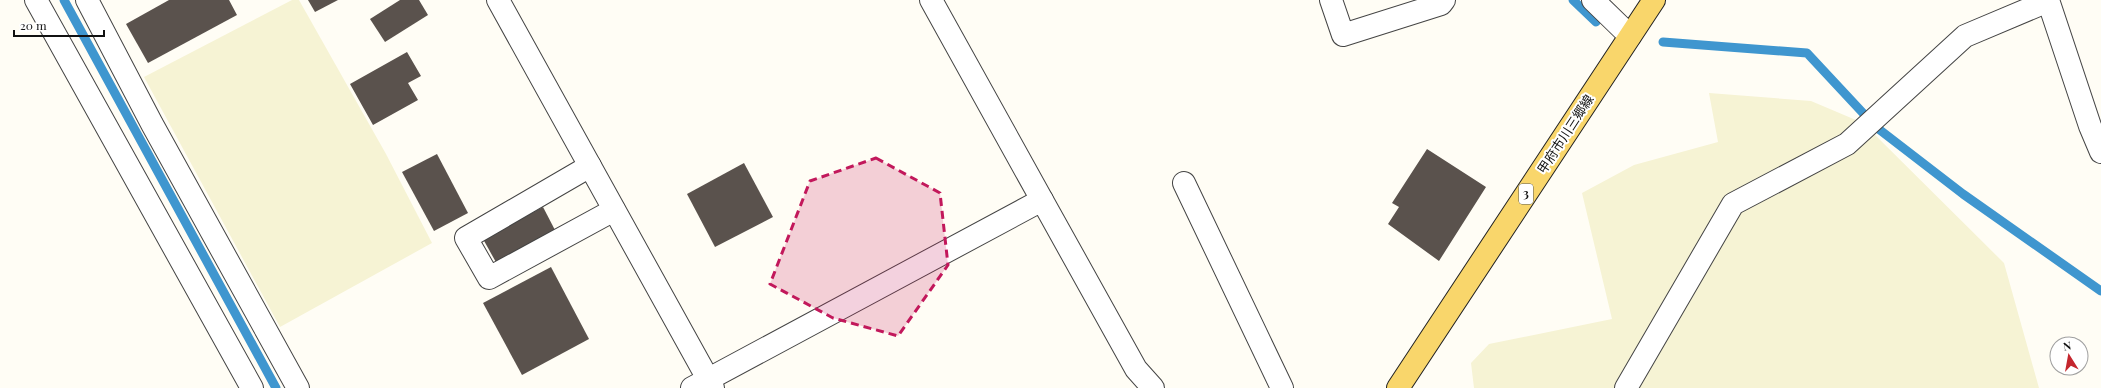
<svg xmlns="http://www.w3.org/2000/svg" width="2101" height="388" font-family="'Playfair Display','Noto Sans JP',serif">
  <rect width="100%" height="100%" fill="#fffdf5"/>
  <g fill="#f6f3d4">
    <polygon points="292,0 299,0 386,154 432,243 280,327 144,77"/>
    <polygon points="1709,93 1811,101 1863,123 2004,263 2039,388 1474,388 1471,363 1489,344 1612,319 1582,193 1634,165 1718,142"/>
  </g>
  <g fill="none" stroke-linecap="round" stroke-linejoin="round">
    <g stroke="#3f96cf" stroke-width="9">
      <polyline points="64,0 276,388"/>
      <polyline points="1573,0 1596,22"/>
      <polyline points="1663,42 1807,53 1876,127 1963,194 2101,291"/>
    </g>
  </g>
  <g fill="#5a524d">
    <polygon points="169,0 229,0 237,15 148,63 126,24"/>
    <polygon points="308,0 338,0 315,12"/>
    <polygon points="400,0 419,0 428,15 385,42 370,19"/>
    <polygon points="407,52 421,76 408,83 418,100 373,125 350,84"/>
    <polygon points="1427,149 1486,187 1439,261 1388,224 1399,207 1392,203"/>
    <polygon points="437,154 468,213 434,231 402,172"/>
    <polygon points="744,163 773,217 715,247 687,194"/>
    <polygon points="543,207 556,232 497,264 483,239"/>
    <polygon points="551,267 589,339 522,375 483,303"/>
  </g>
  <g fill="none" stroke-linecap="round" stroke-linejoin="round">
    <defs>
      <g id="minor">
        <polyline points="36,0 252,388"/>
        <polyline points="87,0 152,124 298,388"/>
        <polyline points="498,0 713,388"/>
        <polyline points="931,0 1042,200"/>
        <polyline points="1331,0 1343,35 1441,4 1444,0"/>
        <polyline points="1593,0 1630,36"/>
        <polyline points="2048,0 2090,126 2101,152"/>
        <polyline points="590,166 466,238 489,278 614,210"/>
        <polyline points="1184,183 1282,388"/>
        <polyline points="692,388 1042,200 1136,369 1153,388"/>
        <polyline points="1626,388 1733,204 1847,144 1965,36 2048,1"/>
      </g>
      <polyline id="major" points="1398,388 1654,0"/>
    </defs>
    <use href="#minor" stroke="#444" stroke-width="24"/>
    <use href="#major" stroke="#222" stroke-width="24"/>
    <use href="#minor" stroke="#fff" stroke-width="22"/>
    <use href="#major" stroke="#f9d66b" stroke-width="22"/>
  </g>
  <path fill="#c2185b" fill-opacity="0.2" stroke="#c2185b" stroke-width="3" stroke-dasharray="8 5" stroke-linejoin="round" d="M876,158L940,193L948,265L898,336L833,318L770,284L810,181Z"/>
  <g text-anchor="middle" stroke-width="4" stroke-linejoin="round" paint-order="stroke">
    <rect fill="#fff" stroke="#585858" stroke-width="1" x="1519" y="184" width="14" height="20" rx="3"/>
    <g font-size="12" font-weight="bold" fill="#111">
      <text x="1526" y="198">3</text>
    </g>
    <g font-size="13" fill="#111" stroke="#fff">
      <text transform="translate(1565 134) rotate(-57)" y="5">甲府市川三郷線</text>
    </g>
  </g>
  <g transform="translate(2069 356) rotate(349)"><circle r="19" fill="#ffffff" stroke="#a0a0a0"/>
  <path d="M0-3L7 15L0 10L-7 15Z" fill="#c4262e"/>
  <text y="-6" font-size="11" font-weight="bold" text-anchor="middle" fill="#111111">N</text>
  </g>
  <path d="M14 30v6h90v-6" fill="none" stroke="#111111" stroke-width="2"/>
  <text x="20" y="30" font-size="12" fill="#111111" stroke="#ffffff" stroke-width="3" paint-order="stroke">20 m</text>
</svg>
